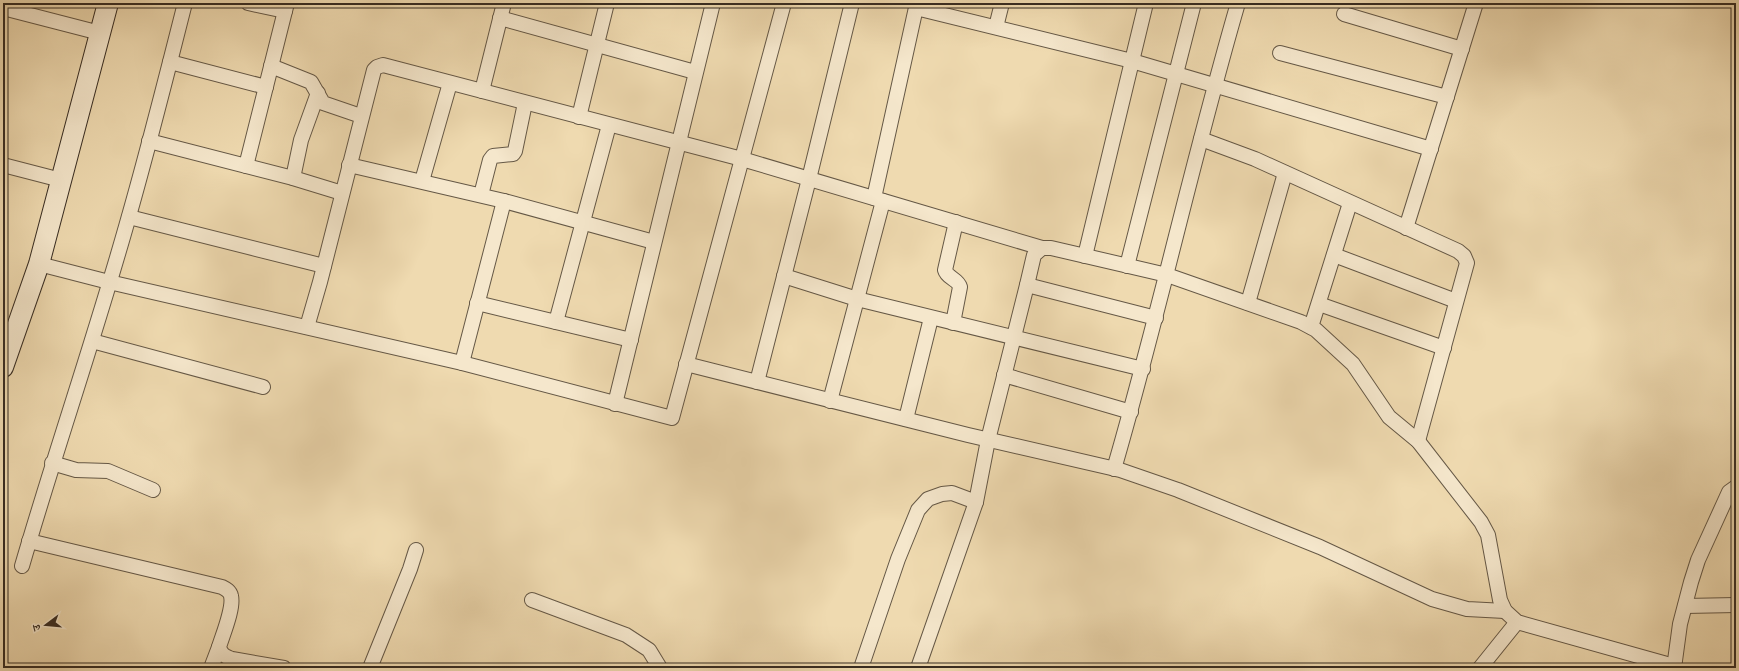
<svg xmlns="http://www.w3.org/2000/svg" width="1739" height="671" font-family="'Libre Bodoni','Noto Serif Devanagari',serif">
  <rect width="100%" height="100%" fill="#efdab0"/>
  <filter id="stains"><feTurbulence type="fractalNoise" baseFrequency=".005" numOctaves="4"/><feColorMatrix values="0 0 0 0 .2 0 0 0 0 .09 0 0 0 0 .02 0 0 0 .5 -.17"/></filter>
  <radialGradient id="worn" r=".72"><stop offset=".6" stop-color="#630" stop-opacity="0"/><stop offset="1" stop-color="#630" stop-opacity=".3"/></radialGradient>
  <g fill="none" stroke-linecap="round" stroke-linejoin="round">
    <defs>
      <g id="street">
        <polyline points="248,3 285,11"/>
        <polyline points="3,8 100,33"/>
        <polyline points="916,8 1132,61 1431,149"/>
        <polyline points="1344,14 1462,49"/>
        <polyline points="500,18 695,72"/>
        <polyline points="996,27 1002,3"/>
        <polyline points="1280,53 1447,97"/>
        <polyline points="170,62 266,87"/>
        <polyline points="271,66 311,82 323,103 361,116"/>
        <polyline points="482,91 504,3"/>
        <polyline points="579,117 607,3"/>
        <polyline points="1201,139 1255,159 1458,251 1464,256 1467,263 1418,441"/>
        <polyline points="149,141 293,178 342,193"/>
        <polyline points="3,165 61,180"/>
        <polyline points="349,165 504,201 654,242"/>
        <polyline points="246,166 287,3"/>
        <polyline points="293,178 301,140 318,93"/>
        <polyline points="422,181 450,83"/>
        <polyline points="481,195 490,160 493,156 513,154 515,151 525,103"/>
        <polyline points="874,198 917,3"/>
        <polyline points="129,217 324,266"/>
        <polyline points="1406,228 1476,3"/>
        <polyline points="1334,255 1456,301"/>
        <polyline points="1085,256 1146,3"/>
        <polyline points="39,264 109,282 462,363 672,418 784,3"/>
        <polyline points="1127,266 1194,3"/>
        <polyline points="784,276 857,299 1143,369"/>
        <polyline points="1027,285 1156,318"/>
        <polyline points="477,303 631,340"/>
        <polyline points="1248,303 1285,173"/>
        <polyline points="1319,304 1444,348"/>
        <polyline points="556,322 609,125"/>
        <path d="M953,323L960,287C958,279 947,278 945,270L956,222"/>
        <polyline points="307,327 320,282 374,70 377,67 383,65 742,159 1042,248"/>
        <polyline points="1311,327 1350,203"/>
        <polyline points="92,341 263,387"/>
        <polyline points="462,363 504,201"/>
        <polyline points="686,364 968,435 1120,470 1178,490 1320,547 1432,599 1467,609 1505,611"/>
        <polyline points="1004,375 1131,412"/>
        <polyline points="757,382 809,179 852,3"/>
        <polyline points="830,401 883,201"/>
        <polyline points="615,404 713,3"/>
        <polyline points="906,419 931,318"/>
        <polyline points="52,463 76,470 108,471 153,490"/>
        <path d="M1114,469C1159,315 1193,157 1238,3"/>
        <path d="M29,541L222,587C226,589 230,591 231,596C234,608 223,634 219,647C221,654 224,656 232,659L284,668"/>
        <path d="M22,566C56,449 96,334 129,216C149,146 167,74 185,3"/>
        <polyline points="532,600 626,635 649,650 660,668"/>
        <polyline points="1685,606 1736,605"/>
        <polyline points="211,668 219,647"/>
        <polyline points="370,668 410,569 416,550"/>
        <polyline points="861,668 898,559 918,510 928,499 942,494 952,493 976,502"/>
        <polyline points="918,668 976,502 988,440 1027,285 1034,255 1042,248 1051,248 1167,275 1301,322 1316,330 1353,364 1389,417 1418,441 1481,522 1488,535 1500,600 1505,611 1517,622 1674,666"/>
        <polyline points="1480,668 1517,622"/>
        <polyline points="1674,668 1680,624 1691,582 1698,560 1729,492 1736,487"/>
      </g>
      <polyline id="secondary" points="3,367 39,264 108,3"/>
    </defs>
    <use href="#street" stroke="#655846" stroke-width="16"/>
    <use href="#secondary" stroke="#372c22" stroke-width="22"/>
    <use href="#street" stroke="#f5e7cc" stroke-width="14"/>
    <use href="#secondary" stroke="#f5e7cc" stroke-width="20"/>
  </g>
  <rect width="1739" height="671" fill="none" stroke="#efdab0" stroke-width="16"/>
  <rect x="4" y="4" width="1731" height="663" fill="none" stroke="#372c22" stroke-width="2"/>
  <rect x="8" y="8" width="1723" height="655" fill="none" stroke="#372c22"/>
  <g transform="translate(46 625) rotate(254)" stroke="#f5e7cc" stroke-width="3" paint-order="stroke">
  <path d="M0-3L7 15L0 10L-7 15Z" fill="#372c22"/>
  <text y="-6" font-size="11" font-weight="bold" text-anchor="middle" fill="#372c22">उ</text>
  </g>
  <rect width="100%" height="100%" filter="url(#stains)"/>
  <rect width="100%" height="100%" fill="url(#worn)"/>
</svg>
